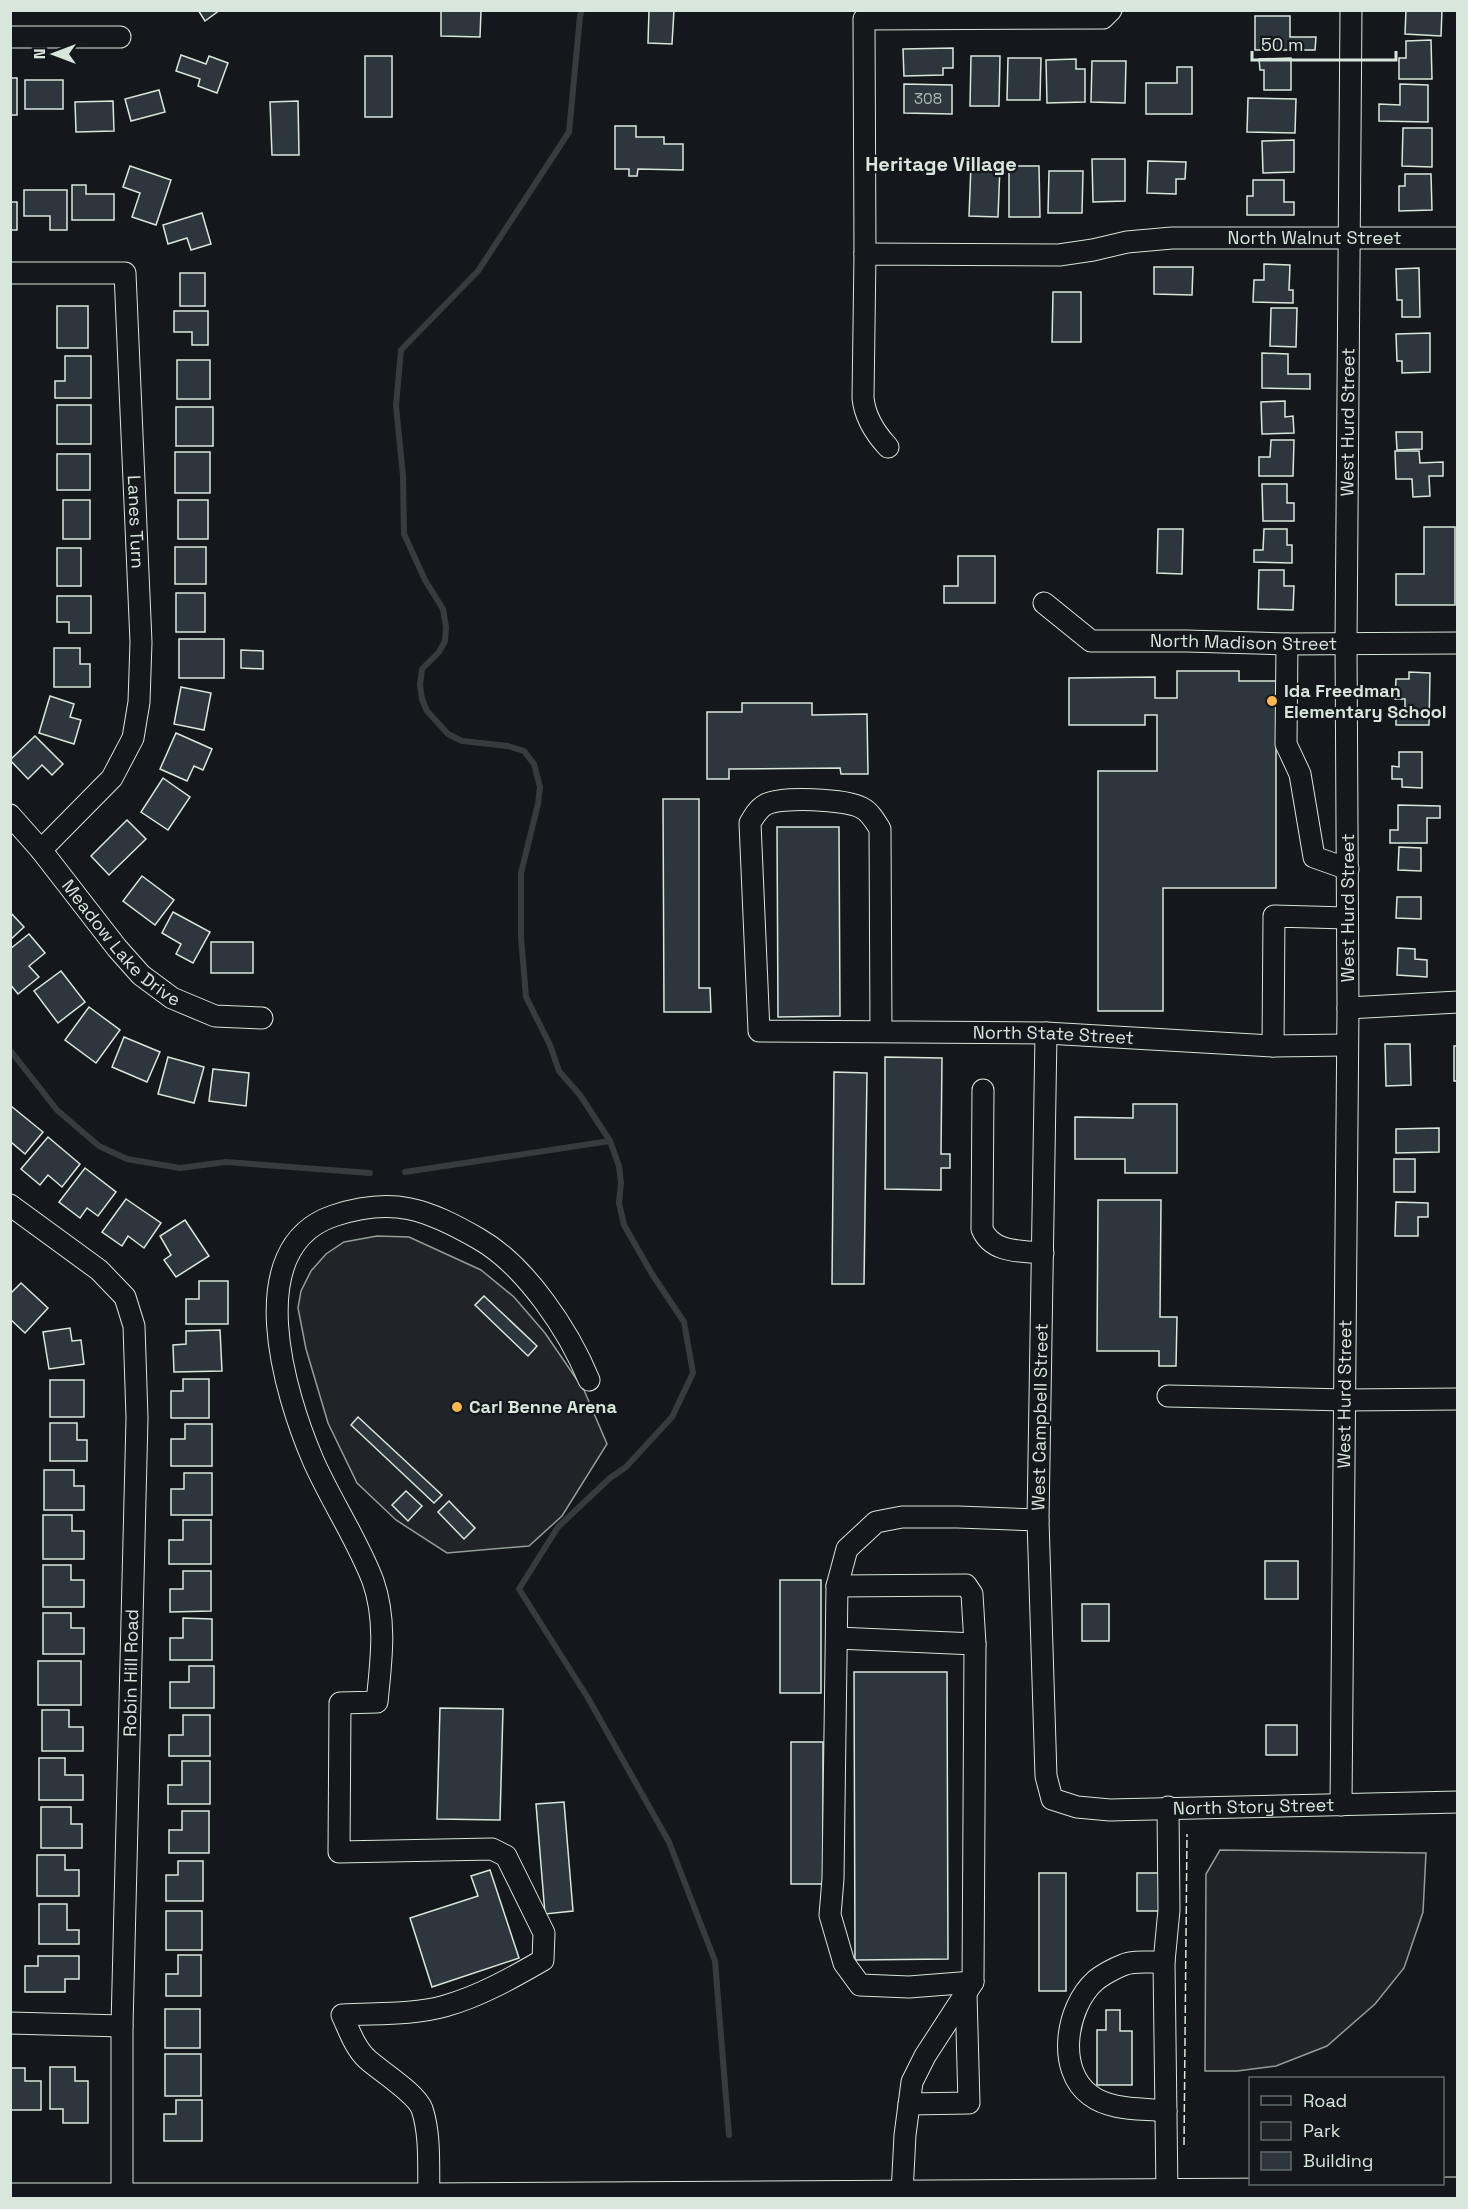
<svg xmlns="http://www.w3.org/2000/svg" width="1468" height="2209" font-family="'Space Grotesk',sans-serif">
  <rect width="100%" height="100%" fill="#14181c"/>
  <g fill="#202428" stroke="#939e99" stroke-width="1.5">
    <polygon points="377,1236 409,1237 481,1270 514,1297 545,1333 584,1390 607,1444 562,1516 529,1546 447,1553 396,1520 357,1483 328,1423 306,1349 298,1308 301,1291 311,1271 326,1254 344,1242"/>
    <polygon points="1220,1850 1426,1853 1423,1912 1404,1968 1375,2004 1327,2046 1276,2066 1237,2071 1205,2071 1206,1874"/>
  </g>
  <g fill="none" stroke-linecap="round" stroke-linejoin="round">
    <g stroke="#363b3e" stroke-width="6">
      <polyline points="582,10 580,16 569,132 478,271 401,350 396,406 403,476 404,534 425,580 443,609 446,627 445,641 439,652 422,669 420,685 422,699 427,711 448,734 462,741 508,746 524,751 534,764 540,787 538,804 521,873 521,937 526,997 550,1045 559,1071 580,1095 610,1141 619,1166 621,1183 619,1203 624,1225 652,1274 684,1322 693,1373 672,1417 626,1467 610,1478 558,1527 519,1589 588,1698 669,1842 715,1961 729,2135"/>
      <polyline points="10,1050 57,1110 99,1146 127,1159 180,1168 226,1162 370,1173"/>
      <polyline points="405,1172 610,1141"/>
    </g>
  </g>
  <g fill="#2c363c" stroke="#d8e6dc" stroke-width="1.5">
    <polygon points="198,10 220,10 205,21"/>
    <polygon points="441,10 481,10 480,37 441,36"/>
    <polygon points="649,10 674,10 672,44 648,43"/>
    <polygon points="1406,10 1442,10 1441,36 1405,34"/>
    <polygon points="1255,16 1290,16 1290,37 1316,37 1315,50 1255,50"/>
    <polygon points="1431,40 1432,79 1399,79 1399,58 1406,58 1406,41"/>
    <polygon points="953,48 953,68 943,68 943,75 904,76 903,49"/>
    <polygon points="181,55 206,64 209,56 228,63 217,93 198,86 200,79 176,71"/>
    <rect x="365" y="56" width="27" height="61"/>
    <polygon points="971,56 1000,56 999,106 970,106"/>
    <polygon points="1008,58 1041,58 1040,100 1007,100"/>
    <polygon points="1291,58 1291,90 1264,90 1264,70 1260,70 1259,59"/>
    <polygon points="1076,59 1076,69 1085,69 1085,102 1047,103 1046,60"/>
    <polygon points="1092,61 1126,61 1125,103 1091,102"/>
    <polygon points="1177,67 1192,67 1192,114 1146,114 1146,83 1177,83"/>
    <rect x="10" y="78" width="7" height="37"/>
    <rect x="25" y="80" width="38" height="29"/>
    <polygon points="904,84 952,85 952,114 904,113"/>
    <polygon points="1400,84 1428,85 1428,122 1379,121 1379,104 1400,105"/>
    <polygon points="159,90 165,112 131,121 125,99"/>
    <polygon points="1248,98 1296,99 1295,133 1247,132"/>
    <polygon points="113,101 114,131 76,132 75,102"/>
    <polygon points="298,101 299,155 272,155 270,102"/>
    <polygon points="615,126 636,126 636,137 664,137 664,144 683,144 683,170 638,169 637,176 629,176 629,169 615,169"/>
    <polygon points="1403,128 1432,128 1432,167 1402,166"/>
    <polygon points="1294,140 1294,172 1263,173 1262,141"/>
    <polygon points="1092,159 1125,159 1125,201 1093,202"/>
    <polygon points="1148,161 1186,162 1185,179 1176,179 1176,194 1147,193"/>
    <polygon points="971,165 1000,166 998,217 969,216"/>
    <polygon points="130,166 171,180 156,225 132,217 140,193 123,187"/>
    <polygon points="1009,166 1039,166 1040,217 1009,217"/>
    <polygon points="1049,171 1083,171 1082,213 1048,213"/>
    <polygon points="1405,174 1431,174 1432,210 1399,211 1399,186 1405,186"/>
    <polygon points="1253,180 1284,180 1284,202 1294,202 1294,215 1247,215 1247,196 1253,196"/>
    <polygon points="72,185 86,185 86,194 114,194 114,220 72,220"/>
    <polygon points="24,190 67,190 67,230 50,230 50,216 24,216"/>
    <rect x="10" y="202" width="7" height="28"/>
    <polygon points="202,213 211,244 191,250 187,238 168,244 163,225"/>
    <polygon points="1264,264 1290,265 1289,290 1293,290 1293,303 1253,302 1254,280 1264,280"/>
    <polygon points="1154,267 1193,267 1192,295 1154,294"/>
    <polygon points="1419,268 1420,317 1402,317 1402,300 1397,300 1396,269"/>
    <rect x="180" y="273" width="25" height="33"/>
    <polygon points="1053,292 1081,292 1081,342 1052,342"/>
    <rect x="57" y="306" width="31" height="42"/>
    <polygon points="1271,308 1297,308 1296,347 1270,346"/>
    <polygon points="174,311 208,311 208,345 192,345 192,332 174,332"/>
    <polygon points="1430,333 1430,372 1402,373 1402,361 1397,361 1396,334"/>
    <polygon points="1262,353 1288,354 1288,374 1310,374 1310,389 1262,388"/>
    <polygon points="65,356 91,356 91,398 55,398 55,381 65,381"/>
    <rect x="177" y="360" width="33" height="39"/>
    <polygon points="1285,401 1285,417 1293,416 1294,433 1262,434 1261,402"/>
    <rect x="57" y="405" width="34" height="39"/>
    <rect x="176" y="407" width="37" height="39"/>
    <polygon points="1396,432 1422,432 1422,449 1397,450"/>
    <polygon points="1271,440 1294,440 1293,476 1259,476 1259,457 1270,457"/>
    <polygon points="1395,451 1419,451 1420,463 1443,462 1443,476 1429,476 1430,496 1413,497 1412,479 1396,479"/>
    <rect x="175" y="452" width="35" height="41"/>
    <rect x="57" y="454" width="33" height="36"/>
    <polygon points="1262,484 1287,484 1287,503 1294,503 1294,521 1263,521"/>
    <rect x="63" y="500" width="27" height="39"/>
    <rect x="178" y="500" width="30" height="39"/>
    <polygon points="1424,527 1455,527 1455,605 1396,605 1396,574 1424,574"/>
    <polygon points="1158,529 1183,529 1182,574 1157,573"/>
    <polygon points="1264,529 1287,529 1287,545 1292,545 1292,563 1254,562 1254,550 1263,550"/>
    <rect x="175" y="547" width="31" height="37"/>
    <rect x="57" y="548" width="24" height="38"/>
    <polygon points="958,556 995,556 995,603 944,603 944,586 958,586"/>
    <polygon points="1259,570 1284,570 1284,586 1294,586 1293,610 1258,609"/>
    <rect x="176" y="593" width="29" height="39"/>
    <polygon points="57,596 91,596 91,633 69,633 69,622 57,622"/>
    <rect x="179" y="639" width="45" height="39"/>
    <polygon points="54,648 80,648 80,664 90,664 90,687 54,687"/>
    <polygon points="241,650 263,651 263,669 241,668"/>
    <polygon points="1177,671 1239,671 1239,681 1276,681 1276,888 1163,888 1163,1011 1098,1011 1098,771 1157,771 1157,715 1145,715 1145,725 1069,725 1069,678 1155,677 1155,698 1177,698"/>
    <polygon points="1409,672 1430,673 1429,725 1396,725 1396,711 1405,711 1405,699 1395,699 1396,679 1409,679"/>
    <polygon points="181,687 211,693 204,730 174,724"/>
    <polygon points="50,696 74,704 70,717 81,720 74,744 39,733"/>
    <polygon points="742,703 812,703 812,715 867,714 868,774 841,774 840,768 729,769 729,779 707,779 707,712 742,712"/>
    <polygon points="176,733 212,749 203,770 194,766 187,781 160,769"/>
    <polygon points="35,736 63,764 52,775 42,765 28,779 10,760"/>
    <polygon points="1399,752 1422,752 1422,788 1402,787 1402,779 1392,779 1392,766 1399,767"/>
    <polygon points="163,778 190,797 168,830 141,812"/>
    <polygon points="663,799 699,799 699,988 710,988 711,1012 664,1012"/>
    <polygon points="1398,805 1440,806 1440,818 1427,818 1427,843 1390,843 1390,830 1398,830"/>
    <polygon points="127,820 146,839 109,875 91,856"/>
    <polygon points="777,827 839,827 840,1016 778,1017"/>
    <polygon points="1399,847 1421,848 1421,871 1398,870"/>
    <polygon points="142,876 174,900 155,925 123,901"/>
    <polygon points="1397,897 1421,897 1421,919 1396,918"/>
    <polygon points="10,912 24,927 10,940"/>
    <polygon points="173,912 210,932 193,963 176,954 181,944 162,933"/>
    <polygon points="29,934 45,953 29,966 39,977 18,994 10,984 10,949"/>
    <rect x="211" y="942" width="42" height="31"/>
    <polygon points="1398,948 1415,949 1415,959 1427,960 1427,977 1397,975"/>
    <polygon points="61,971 85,1002 58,1023 34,991"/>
    <polygon points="89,1007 120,1030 96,1063 65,1040"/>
    <polygon points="124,1037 160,1052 147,1082 112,1067"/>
    <polygon points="1385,1044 1410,1044 1411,1085 1386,1086"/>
    <rect x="1454" y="1046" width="4" height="35"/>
    <polygon points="168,1057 204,1067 194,1103 158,1094"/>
    <polygon points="885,1057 942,1058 941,1154 950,1154 950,1168 941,1168 941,1190 885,1189"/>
    <polygon points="213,1069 249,1073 246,1106 209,1101"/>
    <polygon points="834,1072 867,1073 864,1284 832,1284"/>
    <polygon points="1133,1104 1177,1104 1177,1173 1125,1173 1125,1159 1075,1159 1075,1117 1133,1118"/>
    <polygon points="11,1106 43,1132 25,1154 12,1143 10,1144"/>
    <polygon points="1439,1128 1439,1152 1396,1153 1396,1129"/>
    <polygon points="48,1137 80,1164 62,1187 48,1175 40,1185 21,1169"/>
    <rect x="1394" y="1159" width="21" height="33"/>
    <polygon points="85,1168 116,1192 98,1216 87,1208 80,1218 59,1202"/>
    <polygon points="126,1199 161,1223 144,1248 128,1236 122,1246 102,1232"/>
    <polygon points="1098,1200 1161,1200 1160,1317 1177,1317 1176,1366 1159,1366 1159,1351 1097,1351"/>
    <polygon points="1396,1202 1428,1203 1428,1217 1418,1217 1418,1236 1395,1236"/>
    <polygon points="185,1220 209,1256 176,1277 164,1260 171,1255 160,1236"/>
    <polygon points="199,1281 228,1281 228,1324 186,1324 186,1299 199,1299"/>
    <polygon points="21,1283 48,1308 25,1333 10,1319 10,1294"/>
    <polygon points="484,1296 537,1346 528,1356 475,1305"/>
    <polygon points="70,1328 72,1341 81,1340 84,1364 49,1369 43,1332"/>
    <polygon points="220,1330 222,1371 174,1372 173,1345 186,1344 186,1331"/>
    <polygon points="183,1379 209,1379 209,1418 171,1418 171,1391 183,1391"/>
    <rect x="50" y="1380" width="34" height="37"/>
    <polygon points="358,1417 442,1495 434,1503 351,1425"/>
    <polygon points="50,1423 77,1423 77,1440 87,1440 87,1461 50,1461"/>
    <polygon points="185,1424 212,1424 212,1466 171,1466 171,1439 185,1439"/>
    <polygon points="44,1470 74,1470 74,1486 84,1486 84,1510 44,1510"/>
    <polygon points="184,1473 212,1473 212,1515 171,1515 171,1489 184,1489"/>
    <polygon points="406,1491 422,1506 408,1521 392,1505"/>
    <polygon points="449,1501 475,1528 464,1539 438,1512"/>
    <polygon points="43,1515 72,1515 72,1531 84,1531 84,1559 43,1559"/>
    <polygon points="183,1520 211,1520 211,1564 169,1564 169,1540 183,1540"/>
    <rect x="1265" y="1561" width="33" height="38"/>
    <polygon points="43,1565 71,1565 71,1580 84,1580 84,1607 43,1607"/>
    <polygon points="183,1571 211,1571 211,1611 170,1612 170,1589 183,1589"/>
    <rect x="780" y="1580" width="41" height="113"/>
    <rect x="1082" y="1604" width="27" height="37"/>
    <polygon points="43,1613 71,1613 71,1628 84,1628 84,1654 43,1654"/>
    <polygon points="183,1618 212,1619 212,1660 170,1660 170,1638 183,1638"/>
    <rect x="38" y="1661" width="43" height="44"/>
    <polygon points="189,1666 214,1666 214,1708 170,1708 170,1682 189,1682"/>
    <polygon points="854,1672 947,1672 948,1959 855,1960"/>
    <polygon points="440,1708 503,1709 500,1820 437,1819"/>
    <polygon points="42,1710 69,1710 69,1727 83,1727 83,1751 42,1751"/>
    <polygon points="183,1715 210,1715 210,1756 169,1756 169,1735 183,1735"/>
    <rect x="1266" y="1725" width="31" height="30"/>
    <rect x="791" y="1742" width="32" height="142"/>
    <polygon points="39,1758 65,1758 65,1775 83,1775 83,1800 39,1800"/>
    <polygon points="182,1761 210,1761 210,1804 168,1804 168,1785 182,1785"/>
    <polygon points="564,1802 573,1911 545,1914 536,1804"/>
    <polygon points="41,1807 71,1807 71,1824 82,1824 82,1848 41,1848"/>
    <polygon points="182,1811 209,1811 209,1853 169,1853 169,1830 182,1830"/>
    <polygon points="37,1855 65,1855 65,1870 79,1870 79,1896 37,1896"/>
    <polygon points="178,1861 203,1861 203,1901 166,1901 166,1875 178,1875"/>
    <polygon points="490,1870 519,1958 432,1987 410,1918 478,1896 471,1876"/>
    <rect x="1039" y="1873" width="27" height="118"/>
    <rect x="1137" y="1873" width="23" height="38"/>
    <polygon points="39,1904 67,1904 67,1930 79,1930 79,1944 39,1944"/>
    <rect x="166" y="1911" width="36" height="39"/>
    <polygon points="178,1955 201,1955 201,1996 166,1996 166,1974 178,1974"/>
    <polygon points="38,1956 79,1956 79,1979 65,1979 65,1992 25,1992 25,1966 38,1966"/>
    <rect x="165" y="2009" width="35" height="39"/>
    <polygon points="1106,2010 1120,2010 1120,2031 1132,2031 1132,2085 1097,2085 1097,2030 1106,2030"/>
    <rect x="165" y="2054" width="36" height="42"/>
    <polygon points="50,2067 75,2067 75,2081 88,2081 88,2123 63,2123 63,2109 50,2109"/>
    <polygon points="10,2068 25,2068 25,2081 41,2081 41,2110 10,2110"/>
    <polygon points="176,2100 202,2100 202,2141 164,2141 164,2114 176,2114"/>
  </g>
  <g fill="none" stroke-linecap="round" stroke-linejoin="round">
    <defs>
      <g id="minor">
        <polyline points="10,37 120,37"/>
        <polyline points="865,254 864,19 1103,18 1111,10"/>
        <path id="s1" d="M10,273H125L141,642L139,702L133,738L112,778L41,850"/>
        <path id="s2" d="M888,447C875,433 865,418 863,398L865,254L1059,255L1093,250L1127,242L1172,238H1458"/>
        <path id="s3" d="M1044,603L1091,641H1187L1287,644L1458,643"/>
        <polyline points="1287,644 1286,744 1300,774 1314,857 1348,869"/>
        <path id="s4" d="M10,815L41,850L117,948L141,975L172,998L215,1016L262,1018"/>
        <polyline points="1348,1008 1458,1002"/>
        <path id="s5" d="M881,1032L880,829C875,821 870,812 862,808C846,799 780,796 765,805C758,809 754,816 750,823L759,1031L1046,1033L1273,1046L1347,1045"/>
        <path id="s6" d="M1046,1033L1038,1520L1046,1776L1052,1799L1077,1807L1110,1810L1458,1802"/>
        <polyline points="1273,1046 1274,916 1347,918"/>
        <path d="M983,1090L982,1229C992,1253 1020,1251 1043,1253"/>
        <polyline points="10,1205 99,1270 125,1297 134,1326 137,1418 122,2026 122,2197"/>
        <polyline points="1168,1396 1346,1400 1458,1399"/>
        <polyline points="837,1586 966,1585 972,1594 975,1644 973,1982 925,2056 912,2082 905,2135 902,2193"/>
        <polyline points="837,1638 975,1644"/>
        <path id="s7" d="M1341,1805L1348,1008L1346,644L1351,10"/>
        <path d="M1164,1962C1152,1963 1134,1960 1123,1965C1115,1968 1102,1975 1095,1981C1066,2007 1056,2070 1090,2095C1111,2111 1141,2108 1166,2111"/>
        <polyline points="973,1982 909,1987 860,1985 844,1963 830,1915 833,1879 837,1586 847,1549 876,1522 902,1517 958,1517 1038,1520"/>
        <polyline points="10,2023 122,2026"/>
        <polyline points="909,2104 969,2103 966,1993"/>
        <polyline points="1167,2193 1164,1962 1169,1910 1168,1807"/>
        <path d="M429,2197C428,2169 431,2136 422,2109C416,2093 380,2071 367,2059C355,2048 349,2030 342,2015C376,2013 413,2015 445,2006C480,1996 512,1978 543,1960L544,1933L506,1856L492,1849L339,1852L340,1703L377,1702C381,1662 387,1621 373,1581C357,1539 331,1501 313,1460C285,1395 240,1248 333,1216C393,1196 427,1209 479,1239C526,1266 569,1331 589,1380"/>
      </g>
      <polyline id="major" points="10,2197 429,2197 1458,2191"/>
    </defs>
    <use href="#minor" stroke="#d8e6dc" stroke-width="23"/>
    <use href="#major" stroke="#d8e6dc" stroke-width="29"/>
    <use href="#minor" stroke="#14181c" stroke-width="21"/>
    <use href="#major" stroke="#14181c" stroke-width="27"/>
    <polyline stroke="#d8e6dc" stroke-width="1.5" stroke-dasharray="8 3" stroke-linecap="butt" points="1184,2145 1187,1834"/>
  </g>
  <g fill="#ffb74d" stroke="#14181c" stroke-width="2">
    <circle cx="1272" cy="701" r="6"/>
    <circle cx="457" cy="1407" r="6"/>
  </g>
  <g text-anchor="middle" stroke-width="4.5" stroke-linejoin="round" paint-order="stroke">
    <g font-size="15" fill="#adbab4">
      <text x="928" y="104">308</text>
    </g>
    <g font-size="18" fill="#d8e6dc" stroke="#14181c">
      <text dy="6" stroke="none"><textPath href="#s2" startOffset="651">North Walnut Street</textPath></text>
      <text dy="6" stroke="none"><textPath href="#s7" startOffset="1383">West Hurd Street</textPath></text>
      <text dy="6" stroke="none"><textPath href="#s1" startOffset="364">Lanes Turn</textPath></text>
      <text dy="6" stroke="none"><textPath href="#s3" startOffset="213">North Madison Street</textPath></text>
      <text transform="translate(1348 908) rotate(-90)" y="6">West Hurd Street</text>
      <text dy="6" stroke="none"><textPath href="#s4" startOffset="170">Meadow Lake Drive</textPath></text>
      <text dy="6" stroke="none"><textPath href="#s5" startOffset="856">North State Street</textPath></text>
      <text dy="6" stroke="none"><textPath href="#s7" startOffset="411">West Hurd Street</textPath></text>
      <text transform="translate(1040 1417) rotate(-89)" y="6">West Campbell Street</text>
      <text transform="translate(131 1673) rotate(-89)" y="6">Robin Hill Road</text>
      <text dy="6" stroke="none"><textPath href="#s6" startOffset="970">North Story Street</textPath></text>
    </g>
    <g font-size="18" font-weight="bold" fill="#d8e6dc" stroke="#14181c" text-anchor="start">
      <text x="1284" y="697">Ida Freedman<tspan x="1284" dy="21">Elementary School</tspan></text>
      <text x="469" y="1413">Carl Benne Arena</text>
    </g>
    <g font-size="20" font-weight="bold" fill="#d8e6dc" stroke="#14181c">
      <text x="941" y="171">Heritage Village</text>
    </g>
  </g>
  <rect width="1468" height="2209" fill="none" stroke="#d8e6dc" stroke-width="24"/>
  <rect x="1249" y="2077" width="195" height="108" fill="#14181c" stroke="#626a69" stroke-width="1.5"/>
  <rect x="1261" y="2096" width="30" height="9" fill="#14181c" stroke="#626a69" stroke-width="1.5"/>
  <text x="1303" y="2107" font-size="18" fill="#d8e6dc">Road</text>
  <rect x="1261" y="2122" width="30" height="18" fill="#202428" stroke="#626a69" stroke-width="1.5"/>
  <text x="1303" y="2137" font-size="18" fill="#d8e6dc">Park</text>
  <rect x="1261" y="2152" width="30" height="18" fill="#2c363c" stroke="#626a69" stroke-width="1.5"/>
  <text x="1303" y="2167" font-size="18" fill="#d8e6dc">Building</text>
  <g transform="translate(54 54) rotate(270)" stroke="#14181c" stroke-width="4.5" paint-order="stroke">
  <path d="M0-4.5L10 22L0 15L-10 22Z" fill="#d8e6dc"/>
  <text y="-9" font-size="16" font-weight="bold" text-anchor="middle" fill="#d8e6dc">N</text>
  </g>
  <path d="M1252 51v9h144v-9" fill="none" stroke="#d8e6dc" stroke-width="3"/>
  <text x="1261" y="51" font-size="18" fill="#d8e6dc" stroke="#14181c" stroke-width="4.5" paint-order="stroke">50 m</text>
</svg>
